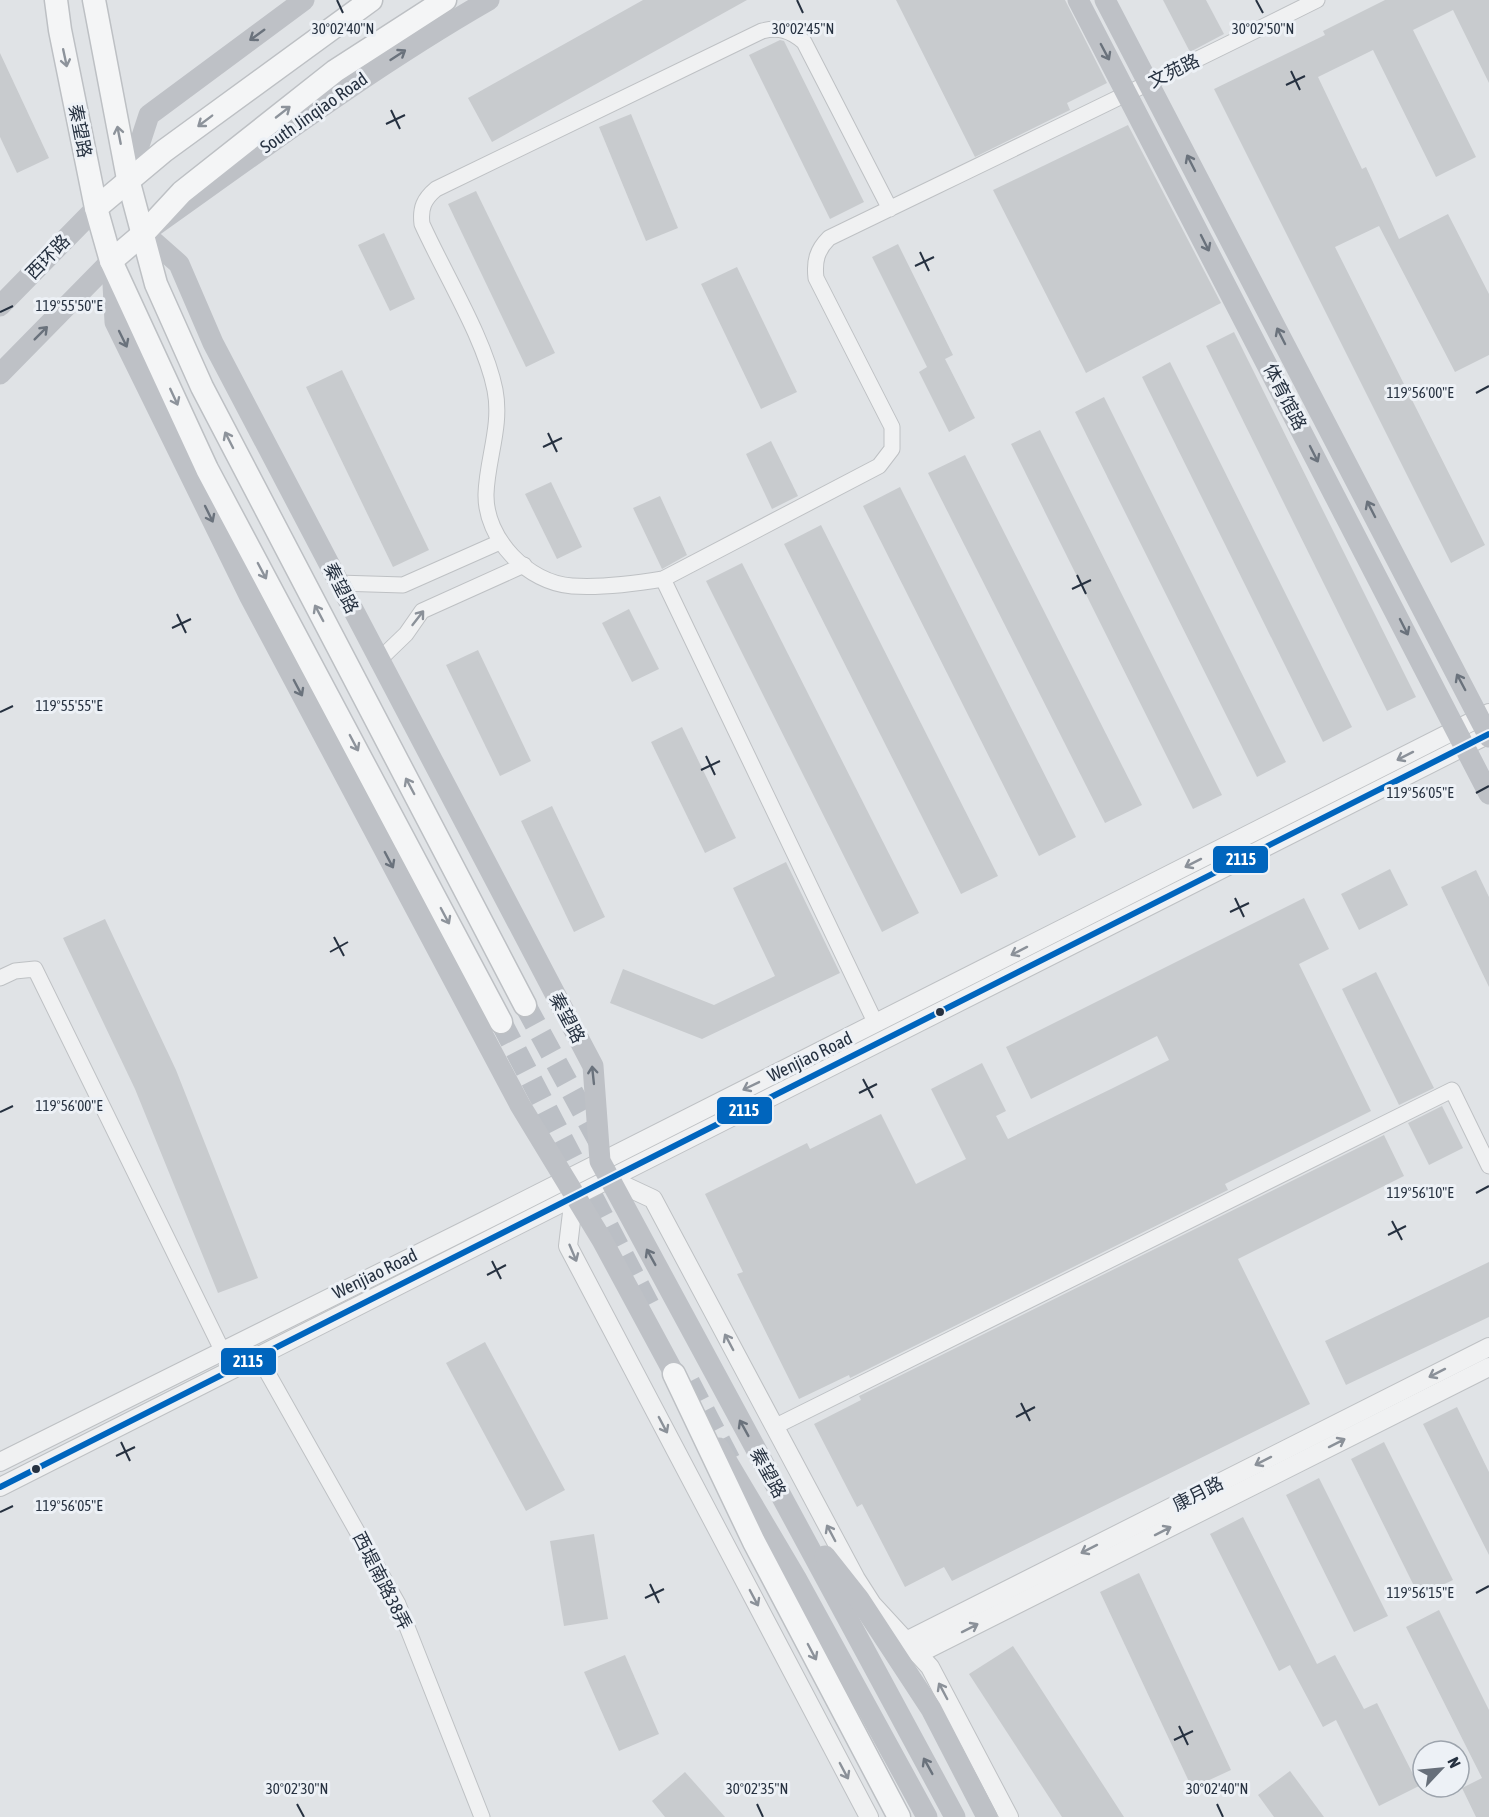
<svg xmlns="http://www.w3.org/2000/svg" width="1489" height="1817" font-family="'Asap Condensed','Noto Sans SC',sans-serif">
  <rect width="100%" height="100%" fill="#e0e3e6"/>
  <g fill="#c8cbce">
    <polygon points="643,0 747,0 492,142 468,98"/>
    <polygon points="896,0 1065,0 1107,83 1067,103 1070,110 975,157"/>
    <polygon points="1163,0 1206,0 1224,34 1190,52"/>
    <polygon points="1385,0 1489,0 1489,83 1453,10 1413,30 1476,157 1436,177 1373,50 1318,77 1362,169 1366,167 1399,239 1448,214 1489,294 1489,355 1455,372 1379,226 1335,247 1485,545 1451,563 1214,89 1325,35 1323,31"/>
    <polygon points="780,40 784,41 864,202 830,219 749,55"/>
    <polygon points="0,53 49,158 17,173 0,137"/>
    <polygon points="631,114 678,228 646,241 599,127"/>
    <polygon points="1128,125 1221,303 1086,373 993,190"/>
    <polygon points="476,191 555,353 526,367 448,204"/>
    <polygon points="384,233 415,299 390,311 358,245"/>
    <polygon points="898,244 953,355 945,359 975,418 949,432 919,372 927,367 872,257"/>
    <polygon points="737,267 797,392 761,409 701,284"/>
    <polygon points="1234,332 1416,697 1387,711 1206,346"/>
    <polygon points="1170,362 1352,727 1323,742 1142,377"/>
    <polygon points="342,370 429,550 393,567 306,387"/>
    <polygon points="1104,397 1286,762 1257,777 1075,412"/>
    <polygon points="1040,430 1222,795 1193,809 1011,444"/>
    <polygon points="771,441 798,496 772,509 746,454"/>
    <polygon points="965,455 1142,805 1105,823 928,473"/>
    <polygon points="551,482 582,547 557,559 525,494"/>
    <polygon points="900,487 1076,837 1039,856 863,506"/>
    <polygon points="660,496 687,555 662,569 633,508"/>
    <polygon points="821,525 998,876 961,894 784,544"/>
    <polygon points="742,563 919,913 882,932 706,581"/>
    <polygon points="629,609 659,669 632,682 602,623"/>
    <polygon points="478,650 531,761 500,776 446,665"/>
    <polygon points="682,727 736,838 705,853 651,742"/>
    <polygon points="552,806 605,917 574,932 521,821"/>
    <polygon points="786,862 840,973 702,1039 610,1003 623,969 714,1005 775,976 733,888"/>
    <polygon points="1390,869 1408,905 1359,930 1341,894"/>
    <polygon points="1476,870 1489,897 1489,987 1441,887"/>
    <polygon points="1304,898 1329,949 1299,964 1371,1111 1225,1184 1228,1190 850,1378 849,1375 799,1399 737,1274 743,1272 705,1194 807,1143 810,1149 881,1114 916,1184 966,1159 931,1089 982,1063 1006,1111 996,1116 1008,1139 1111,1089 1169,1060 1157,1036 1031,1099 1006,1047"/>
    <polygon points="105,919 176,1070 258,1278 218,1293 135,1089 63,938"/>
    <polygon points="1376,972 1434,1088 1399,1105 1342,989"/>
    <polygon points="1442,1106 1463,1148 1429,1165 1408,1123"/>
    <polygon points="1384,1135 1404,1176 1238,1259 1310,1404 952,1581 944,1567 905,1587 862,1504 857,1507 814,1424 861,1400 859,1396"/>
    <polygon points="1489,1262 1489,1317 1346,1385 1325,1341"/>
    <polygon points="485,1342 565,1490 526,1511 446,1363"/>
    <polygon points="1457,1407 1489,1472 1489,1555 1423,1424"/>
    <polygon points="1384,1442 1453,1580 1419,1596 1351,1459"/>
    <polygon points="1319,1478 1388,1616 1354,1632 1286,1495"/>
    <polygon points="1243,1517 1317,1664 1335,1655 1364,1709 1377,1703 1419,1786 1379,1806 1336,1720 1323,1727 1290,1665 1279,1671 1210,1534"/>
    <polygon points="594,1534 608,1619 564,1626 550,1541"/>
    <polygon points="1139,1573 1231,1770 1192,1788 1100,1592"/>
    <polygon points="1439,1610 1489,1710 1489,1817 1476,1817 1462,1788 1482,1778 1406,1627"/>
    <polygon points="1013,1646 1124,1817 1062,1817 969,1674"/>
    <polygon points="625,1655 659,1734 619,1751 584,1672"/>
    <polygon points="1290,1771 1324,1817 1274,1817 1258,1795"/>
    <polygon points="685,1772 725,1817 665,1817 652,1801"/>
  </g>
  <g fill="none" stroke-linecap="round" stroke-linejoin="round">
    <g stroke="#bbbfc5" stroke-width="22" stroke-dasharray="22 11" stroke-linecap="butt">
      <polyline points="525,1005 601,1145"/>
      <polyline points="501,1022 653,1313"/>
      <polyline points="689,1382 732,1465"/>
    </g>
    <defs>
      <g id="minor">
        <path d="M890,209L804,42C790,30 779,27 762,31L436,189C424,199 420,208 422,224C444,273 485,339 495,390C502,426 487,459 486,494C485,539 528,583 572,586C602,588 633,584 663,579L879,466L892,449V427L816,278C814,261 817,250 829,238C992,159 1155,81 1317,0"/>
        <polyline points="663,579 876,1024"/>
        <polyline points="338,583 403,585 500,542"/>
        <polyline points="378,661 406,634 422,611 524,565"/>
        <polyline points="0,978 15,971 35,969 222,1350"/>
        <polyline points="258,1356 398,1604 482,1817"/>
        <polyline points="774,1427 1452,1090 1489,1166"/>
      </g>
      <g id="tertiary">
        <polyline points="608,1178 653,1199 856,1579 872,1604 930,1667 1009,1817"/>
        <polyline points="574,1196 568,1246 869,1817"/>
        <polyline points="0,1462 484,1221 1489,713"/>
        <polyline points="0,1487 1489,734"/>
        <polyline points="906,1641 1489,1347"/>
        <polyline points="918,1654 1489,1367"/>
      </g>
      <g id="primary">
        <polyline points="56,0 60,30 96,208 111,261 207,469 501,1022"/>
        <polyline points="94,0 128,179 156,284 202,387 525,1005"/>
        <polyline points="96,208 164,151 371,0"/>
        <polyline points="111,261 144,233 182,192 335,71 445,0"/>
        <polyline points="674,1374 754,1542 899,1817"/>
      </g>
    </defs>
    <use href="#minor" stroke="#bec1c4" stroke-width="17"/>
    <use href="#tertiary" stroke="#bec1c4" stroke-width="20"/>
    <use href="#primary" stroke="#bdc0c4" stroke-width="25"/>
    <use href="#minor" stroke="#f0f1f2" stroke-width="15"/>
    <use href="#tertiary" stroke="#f0f1f2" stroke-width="18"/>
    <g stroke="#bec1c6" stroke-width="21">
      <path d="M489,0C369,69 257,153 144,233L179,264L213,343L593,1066L600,1161L955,1817"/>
      <polyline points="1078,0 1489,794"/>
      <polyline points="1105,0 1489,737"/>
      <polyline points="128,179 149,115 304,0"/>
      <polyline points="112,265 115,322 250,597 520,1105 602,1240 682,1388"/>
      <polyline points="0,306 96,208"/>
      <polyline points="0,374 111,261"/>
      <polyline points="719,1448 796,1578 927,1817"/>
      <polyline points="825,1556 859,1599 931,1709 987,1817"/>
    </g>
    <use href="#primary" stroke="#f4f5f6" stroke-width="22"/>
    <defs>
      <polyline id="bus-1" points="0,1487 1489,734"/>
    </defs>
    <use href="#bus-1" stroke="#edf1f6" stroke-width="10"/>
    <use href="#bus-1" stroke="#0065bd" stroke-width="6"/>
  </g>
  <defs><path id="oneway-shaft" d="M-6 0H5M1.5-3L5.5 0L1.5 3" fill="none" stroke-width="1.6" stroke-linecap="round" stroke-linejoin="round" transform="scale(1.5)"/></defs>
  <g stroke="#6a727c">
    <use href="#oneway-shaft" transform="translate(257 35) rotate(144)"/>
    <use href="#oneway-shaft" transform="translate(1105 52) rotate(62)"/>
    <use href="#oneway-shaft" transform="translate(398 55) rotate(-33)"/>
    <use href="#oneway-shaft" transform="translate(1191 163) rotate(-117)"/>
    <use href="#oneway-shaft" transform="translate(1205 243) rotate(63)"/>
    <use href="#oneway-shaft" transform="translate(41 333) rotate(-45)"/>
    <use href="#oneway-shaft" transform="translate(1281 336) rotate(-117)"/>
    <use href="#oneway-shaft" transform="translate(123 339) rotate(64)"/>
    <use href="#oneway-shaft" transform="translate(1314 454) rotate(63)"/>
    <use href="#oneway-shaft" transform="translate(1371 509) rotate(-117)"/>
    <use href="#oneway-shaft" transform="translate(209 514) rotate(64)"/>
    <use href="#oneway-shaft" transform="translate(1404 627) rotate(63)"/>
    <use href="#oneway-shaft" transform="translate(1461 682) rotate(-118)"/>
    <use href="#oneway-shaft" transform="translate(298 688) rotate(62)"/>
    <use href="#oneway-shaft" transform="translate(389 860) rotate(62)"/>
    <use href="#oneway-shaft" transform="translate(593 1075) rotate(-96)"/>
    <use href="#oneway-shaft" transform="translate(651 1257) rotate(-119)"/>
    <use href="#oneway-shaft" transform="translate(744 1428) rotate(-119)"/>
    <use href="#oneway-shaft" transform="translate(928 1766) rotate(-119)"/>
  </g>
  <g stroke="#8d939b">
    <use href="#oneway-shaft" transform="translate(65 58) rotate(78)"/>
    <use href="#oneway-shaft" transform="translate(283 112) rotate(-38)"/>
    <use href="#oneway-shaft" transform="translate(205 121) rotate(143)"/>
    <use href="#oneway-shaft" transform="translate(119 135) rotate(-101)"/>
    <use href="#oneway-shaft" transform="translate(174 397) rotate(65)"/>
    <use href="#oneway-shaft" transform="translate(229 440) rotate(-117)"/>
    <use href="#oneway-shaft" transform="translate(262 571) rotate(62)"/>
    <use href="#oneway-shaft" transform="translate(319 613) rotate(-118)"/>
    <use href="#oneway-shaft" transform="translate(354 743) rotate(62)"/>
    <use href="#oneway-shaft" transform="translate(410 786) rotate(-118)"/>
    <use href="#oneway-shaft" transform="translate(445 916) rotate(62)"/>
    <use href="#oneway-shaft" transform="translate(812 1652) rotate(62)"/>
  </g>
  <g stroke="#8b9199">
    <use href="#oneway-shaft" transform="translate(418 618) rotate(-52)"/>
    <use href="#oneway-shaft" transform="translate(1405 756) rotate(153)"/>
    <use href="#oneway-shaft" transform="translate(1193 863) rotate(153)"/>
    <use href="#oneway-shaft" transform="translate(1019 951) rotate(153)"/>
    <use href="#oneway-shaft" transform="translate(751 1086) rotate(154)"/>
    <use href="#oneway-shaft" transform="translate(573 1253) rotate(67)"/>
    <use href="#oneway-shaft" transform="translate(729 1342) rotate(-118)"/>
    <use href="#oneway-shaft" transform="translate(1437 1373) rotate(153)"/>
    <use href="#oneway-shaft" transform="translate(663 1425) rotate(62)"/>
    <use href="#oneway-shaft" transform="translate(1337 1443) rotate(-27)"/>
    <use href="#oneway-shaft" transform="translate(1263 1461) rotate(153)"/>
    <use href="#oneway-shaft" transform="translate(1163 1531) rotate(-27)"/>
    <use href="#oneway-shaft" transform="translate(831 1533) rotate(-118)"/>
    <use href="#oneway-shaft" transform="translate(1089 1549) rotate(153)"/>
    <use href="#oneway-shaft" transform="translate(754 1598) rotate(62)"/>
    <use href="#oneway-shaft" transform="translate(970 1628) rotate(-27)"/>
    <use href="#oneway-shaft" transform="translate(943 1691) rotate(-118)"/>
    <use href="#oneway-shaft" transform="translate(844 1771) rotate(62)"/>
  </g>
  <path fill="none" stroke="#263140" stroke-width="2" d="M337,0L343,13M797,0L803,13M1256,0L1263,13M1291,71L1300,90M1286,85L1305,76M391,110L400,129M386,124L405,115M920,252L929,271M915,266L934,257M0,312L13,306M1476,393L1489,386M548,433L557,452M543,447L562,438M1077,575L1086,594M1072,589L1091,580M177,614L186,633M172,628L191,619M0,712L13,706M706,756L715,775M701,770L720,761M1476,793L1489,786M1235,898L1244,917M1230,912L1249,903M334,937L344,956M330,952L348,942M863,1079L873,1098M859,1093L877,1084M0,1112L13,1106M1476,1193L1489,1186M1392,1221L1402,1240M1388,1235L1406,1226M492,1261L501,1279M487,1275L506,1265M1021,1403L1030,1421M1016,1417L1035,1407M121,1442L130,1461M116,1456L135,1447M0,1512L13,1506M650,1584L659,1603M1476,1593L1489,1586M645,1598L664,1589M1179,1726L1188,1745M1174,1740L1193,1731M297,1804L304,1817M757,1804L763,1817M1217,1804L1223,1817"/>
  <g fill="#263140" stroke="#edf1f6" stroke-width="2">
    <circle cx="940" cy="1012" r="5"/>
    <circle cx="36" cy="1469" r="5"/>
  </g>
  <g text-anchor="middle" stroke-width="6" stroke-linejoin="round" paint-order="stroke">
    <g font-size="18" fill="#263140" stroke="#edf1f6">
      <text transform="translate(1174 71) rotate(-26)" y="6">文苑路</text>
      <text transform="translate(314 113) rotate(-35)" y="6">South Jinqiao Road</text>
      <text transform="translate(80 131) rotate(79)" y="6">秦望路</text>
      <text transform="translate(48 257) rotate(-46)" y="6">西环路</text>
      <text transform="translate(1285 397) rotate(63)" y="6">体育馆路</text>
      <text transform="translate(341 588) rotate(63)" y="6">秦望路</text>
      <text transform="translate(567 1018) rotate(62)" y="6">秦望路</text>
      <text transform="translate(810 1057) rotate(-26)" y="6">Wenjiao Road</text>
      <text transform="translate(375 1274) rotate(-26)" y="6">Wenjiao Road</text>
      <text transform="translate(768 1473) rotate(61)" y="6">秦望路</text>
      <text transform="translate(1198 1494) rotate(-27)" y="6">康月路</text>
      <text transform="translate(382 1581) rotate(63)" y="6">西堤南路38弄</text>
    </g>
  </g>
  <g font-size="15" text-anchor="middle" fill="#263140" stroke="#edf1f6" stroke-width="6" stroke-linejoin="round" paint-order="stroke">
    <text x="803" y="34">30°02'45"N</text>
    <text x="343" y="34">30°02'40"N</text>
    <text x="1263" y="34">30°02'50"N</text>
    <text x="69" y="311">119°55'50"E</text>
    <text x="1420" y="398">119°56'00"E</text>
    <text x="69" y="711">119°55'55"E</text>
    <text x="1420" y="798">119°56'05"E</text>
    <text x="69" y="1111">119°56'00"E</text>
    <text x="1420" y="1198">119°56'10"E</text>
    <text x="69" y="1511">119°56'05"E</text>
    <text x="1420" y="1598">119°56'15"E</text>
    <text x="297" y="1794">30°02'30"N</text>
    <text x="757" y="1794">30°02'35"N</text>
    <text x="1217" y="1794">30°02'40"N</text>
  </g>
  <g stroke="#edf1f6" stroke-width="2">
    <rect x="1212" y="845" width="57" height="29" rx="6" fill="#0065bd"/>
    <rect x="716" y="1096" width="57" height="29" rx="6" fill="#0065bd"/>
    <rect x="220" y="1347" width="57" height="29" rx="6" fill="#0065bd"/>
  </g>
  <g font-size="16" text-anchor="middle" font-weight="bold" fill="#fff">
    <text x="1241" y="865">2115</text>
    <text x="744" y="1116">2115</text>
    <text x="248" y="1367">2115</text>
  </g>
  <g transform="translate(1441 1769) rotate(64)"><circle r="28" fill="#edf1f6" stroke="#9da4ad" stroke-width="1.5"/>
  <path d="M0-4.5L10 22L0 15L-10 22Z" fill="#676f7a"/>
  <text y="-9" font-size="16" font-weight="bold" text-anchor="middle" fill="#263140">N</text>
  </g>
</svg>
